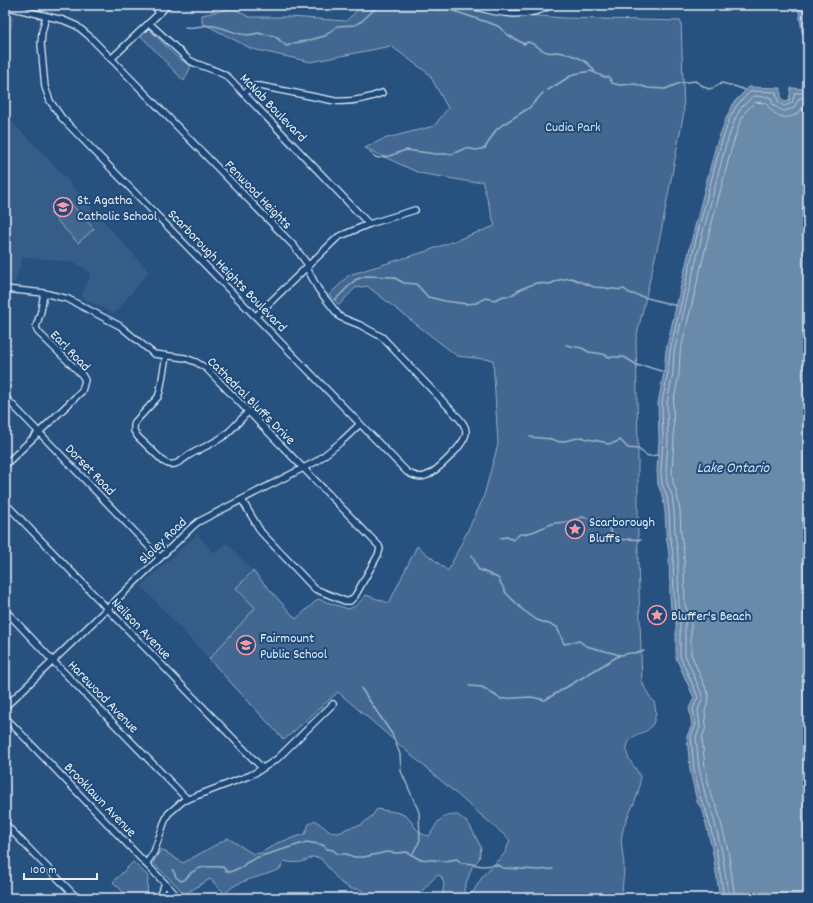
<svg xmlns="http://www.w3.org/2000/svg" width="813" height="903" font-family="Dekko,sans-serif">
  <rect width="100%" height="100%" fill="#27517f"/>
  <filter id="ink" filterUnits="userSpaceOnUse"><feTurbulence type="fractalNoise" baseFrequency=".025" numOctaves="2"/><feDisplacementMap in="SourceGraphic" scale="8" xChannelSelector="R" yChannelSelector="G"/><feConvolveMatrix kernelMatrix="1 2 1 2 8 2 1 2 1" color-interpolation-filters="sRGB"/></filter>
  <g filter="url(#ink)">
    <g fill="#355d88">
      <polygon points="5,14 15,16 5,56"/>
      <polygon points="5,115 46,156 149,272 114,314 81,297 91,273 74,262 23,257 15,283 5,280"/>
      <polygon points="197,534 213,553 227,543 296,619 284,740 141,586"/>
    </g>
    <g fill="#436891" stroke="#96acc4">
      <path d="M363,5H444L476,11L564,18L681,21L684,112L661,232L636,339L638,449V560L642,681C644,685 645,689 647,692C649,696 652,699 654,702C656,707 656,713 655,717C651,738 634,729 628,744C622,761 641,768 640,780C640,799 625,816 622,834C620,845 624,857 624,868C624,878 621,888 623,898H442L444,884L441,876L437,875L420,893L417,898H369L370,896L359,889H351L341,883L320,858L312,857C304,863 294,864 284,861L280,869C263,877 235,880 225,894L210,879L185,894L153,863L161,849L183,863L228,838L253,854L261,853L277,843L305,834L309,824L315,820L330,832L339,833L348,828L361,825L372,816L377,809C385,811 395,811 402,814C415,819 413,834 429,836C439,821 438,815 458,815L469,824L481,847L479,859L472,867L464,889L465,896L473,892L484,874L505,853L510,840L338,692L284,740L209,659L255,608L236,588L253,571L296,619L318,599L348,609C356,607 360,602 366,595L389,603L417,546L448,571L483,499L498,444L493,360L457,356L367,286L355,288L339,305L329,295L349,275L424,252L495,226L482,181L471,182L419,173L365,148L383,139L434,126L448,108L429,74L391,46L311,62L252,49L202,23V15L233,8L249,17H290L346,21Z"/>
      <polygon points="149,29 177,57 191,66 184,81 140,35 144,31"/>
      <polygon points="67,199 94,229 78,243 51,214"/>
      <polygon points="133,862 148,876 147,898 129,898 113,882"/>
    </g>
    <g fill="#6b8aaa" stroke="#9db3c9">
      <polygon points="798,5 808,5 808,44 802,32"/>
      <polygon points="749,87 781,88 781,99 785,102 789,101 791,88 808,89 808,898 720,898 713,854 703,811 697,802 690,770 687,736 692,725 689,708 694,698 676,658 676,621 671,609 670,596 669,555 666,534 665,512 663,497 658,485 657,470 659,440 658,403 664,372 666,350 693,234 716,145 727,116 734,102"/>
    </g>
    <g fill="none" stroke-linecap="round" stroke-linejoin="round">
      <g stroke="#b6c8d9" stroke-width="1">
        <polyline points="724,898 717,853 706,810 701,800 694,769 691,736 696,725 693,709 698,697 680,656 680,620 675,608 674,596 673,554 670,534 669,511 667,496 662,484 661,471 663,440 662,403 668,372 670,351 697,235 720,147 730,117 737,105 751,91 776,92 778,102 784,106 792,103 795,93 808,93"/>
        <polyline points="729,898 722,852 711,808 706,798 699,768 696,737 700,727 698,710 703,697 685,655 685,621 679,606 678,569 678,555 675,533 674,511 672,495 667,483 666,471 668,440 667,403 673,373 674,352 702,236 725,148 735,119 741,108 753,96 770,97 774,106 784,111 794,108 799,98 808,98"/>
        <path d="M735,898L728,850L717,807L711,796L705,767L702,738L706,727L705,711L708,702L709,696L691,654V620L685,605L684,570V555L681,533L680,511L677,494L673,482L672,471L674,440L673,404L679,374L680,353L708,238L731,150L740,122L746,111L755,102L766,103C775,119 794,124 804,105L808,104"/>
      </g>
      <g stroke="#9db3c9" stroke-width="1.5">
        <path d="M185,27C194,29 203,24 213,26C229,28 241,39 258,33C263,35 269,34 274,36C279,38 282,44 287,46L294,43L306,41L325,36L337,26L355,25L362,21L377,7L383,6L417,7L438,10L446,9L454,11L498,26L508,35L524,44L528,42C536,44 540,50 547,52C550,53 554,52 557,52C571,54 588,59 595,72"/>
        <polyline points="548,90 574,74 591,71 604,77 609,77 612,83 619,85 635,84 648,88 665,89 680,83 695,81 708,89 713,88 722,83 737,87 745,90"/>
        <polyline points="370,152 374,156 378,158 389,156 406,150 436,154 452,154 466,148 476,150 485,148 496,130 502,125 529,108 543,93"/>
        <path d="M335,300L355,280L366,276L393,277L404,283L416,284L419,287L428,297L445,301L467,304L476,303L486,298L494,300L504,296H510L521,289L536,283L550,284L559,280L571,278L594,287L607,288L609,289C614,288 619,291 624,289L629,293L677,306"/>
        <polyline points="566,345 582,348 589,352 603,354 609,357 624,357 639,366 645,366 664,372"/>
        <polyline points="530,437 551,439 560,442 582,437 587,439 604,442 607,444 614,443 620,440 628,448 638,449 648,456 659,455"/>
        <polyline points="500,538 507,537 513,540 520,534 525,534 535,531 554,523 568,522 583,517 590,519 596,518 603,521 613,534 623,540 630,539 641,540"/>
        <polyline points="472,555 478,569 498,578 506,593 523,610 537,620 557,627 564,644 579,641 586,646 620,655"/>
        <path d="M469,686L482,687L501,699L531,697L545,700L620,655C624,655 627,653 631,653C636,652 639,654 644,651"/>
        <polyline points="361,688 392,734 400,754 401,771 419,812 420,840 412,855"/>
        <path d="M173,870L176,877L181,881C190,877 188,874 194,871C203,865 213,867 223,867L226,871L230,872L242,867L246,863L258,857L307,842L323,845L327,849L333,850L338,854H346L353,857H364L387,852L397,853L407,852L419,859L446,861L457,859L461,863H467L482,866L497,865L503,868L539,870L553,869"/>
      </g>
      <defs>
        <g id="minor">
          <polyline points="154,5 159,13"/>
          <path d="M469,5C496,13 525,20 551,5"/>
          <path d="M5,6L9,7L63,20L77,26L89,36L294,246L308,265V270L318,289L340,317L360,325L382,337L455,414C460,419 466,425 466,432C466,444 435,473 425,476C419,478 412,475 407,472L62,118L50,101L45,87L41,44L42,32L46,16"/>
          <path d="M149,23L189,60C201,67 216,69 228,77L369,224"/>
          <polyline points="111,59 168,5"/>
          <path d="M244,93L255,86H260L335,101C351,102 367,99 382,93"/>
          <polyline points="5,289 44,293 68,299 120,326 154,354 185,358 196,362 207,369 379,546 380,549 378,555 355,596 350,601 345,601 315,589 261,532 242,500"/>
          <polyline points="256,316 338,237 369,224 415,210"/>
          <path d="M166,356L160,391L158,397L135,422L134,427V431L138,437L164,462C175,469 182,459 191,454C202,448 214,443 224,436C233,429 240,420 248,412"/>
          <polyline points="5,397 160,558"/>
          <polyline points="5,465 82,391 85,380 82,375 38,332 36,327 41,311 44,293"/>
          <polyline points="5,503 262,768"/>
          <polyline points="5,610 53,661 187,799"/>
          <polyline points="5,707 192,527 198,522 317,461 342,441 360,424"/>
          <polyline points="5,717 179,898"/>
          <polyline points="5,824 77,898"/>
          <polyline points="146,864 154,852 164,823 168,814 183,801 251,775 260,770 277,759 333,704"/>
          <polyline points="158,898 165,884"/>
        </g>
      </defs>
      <use href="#minor" stroke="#e8f1f8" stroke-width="8"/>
      <use href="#minor" stroke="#1f4a7a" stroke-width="5.5"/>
    </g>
  </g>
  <defs>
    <symbol id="school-ring" viewBox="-11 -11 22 22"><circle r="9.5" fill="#1f4a7a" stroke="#ff9aa2" stroke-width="1.5"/><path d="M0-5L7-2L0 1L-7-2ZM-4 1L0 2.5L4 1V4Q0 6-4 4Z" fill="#ff9aa2"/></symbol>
    <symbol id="sight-ring" viewBox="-11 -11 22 22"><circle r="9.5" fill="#1f4a7a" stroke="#ff9aa2" stroke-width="1.5"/><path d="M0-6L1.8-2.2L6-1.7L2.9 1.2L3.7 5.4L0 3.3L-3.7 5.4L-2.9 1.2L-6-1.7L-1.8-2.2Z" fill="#ff9aa2"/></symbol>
  </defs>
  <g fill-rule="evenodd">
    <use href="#school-ring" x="52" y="196" width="22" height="22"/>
    <use href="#sight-ring" x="564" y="518" width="22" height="22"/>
    <use href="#sight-ring" x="646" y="604" width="22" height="22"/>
    <use href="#school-ring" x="235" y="634" width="22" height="22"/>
  </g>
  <g text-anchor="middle" stroke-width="4" stroke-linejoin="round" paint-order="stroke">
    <g font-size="14" fill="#e8f1f8" stroke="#1f4a7a">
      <text transform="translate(274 107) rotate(46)" y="5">McNab Boulevard</text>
      <text transform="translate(259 194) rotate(46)" y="5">Fenwood Heights</text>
      <text transform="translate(228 270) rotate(46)" y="5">Scarborough Heights Boulevard</text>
      <text transform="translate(71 350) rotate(46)" y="5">Earl Road</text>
      <text transform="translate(252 400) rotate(45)" y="5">Cathedral Bluffs Drive</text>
      <text transform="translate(91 469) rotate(46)" y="5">Dorset Road</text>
      <text transform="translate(162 540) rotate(-44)" y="5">Sloley Road</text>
      <text transform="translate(142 628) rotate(46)" y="5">Neilson Avenue</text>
      <text transform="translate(104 696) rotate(46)" y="5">Harewood Avenue</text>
      <text transform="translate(101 799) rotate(46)" y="5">Brooklawn Avenue</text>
    </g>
    <g font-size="14" fill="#d8e3ee" stroke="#1f4a7a">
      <text x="573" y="131">Cudia Park</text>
    </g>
    <g font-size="14" fill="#e8f1f8" stroke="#1f4a7a" text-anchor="start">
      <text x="77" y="204">St. Agatha<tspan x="77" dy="16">Catholic School</tspan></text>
      <text x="589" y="526">Scarborough<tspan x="589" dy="16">Bluffs</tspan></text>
      <text x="671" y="620">Bluffer's Beach</text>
      <text x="260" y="642">Fairmount<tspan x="260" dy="16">Public School</tspan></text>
    </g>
    <g font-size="15" font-style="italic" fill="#d5e2ec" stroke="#1f4a7a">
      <text x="733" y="472">Lake Ontario</text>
    </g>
  </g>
  <rect width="813" height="903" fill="none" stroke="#1f4a7a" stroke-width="20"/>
  <rect x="10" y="10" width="793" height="883" fill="none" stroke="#e8f1f8" stroke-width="1.5" filter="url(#ink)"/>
  <path d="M24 873v6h73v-6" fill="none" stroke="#e8f1f8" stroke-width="2"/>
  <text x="30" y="873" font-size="12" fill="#e8f1f8" stroke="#1f4a7a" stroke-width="3" paint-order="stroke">100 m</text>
</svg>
